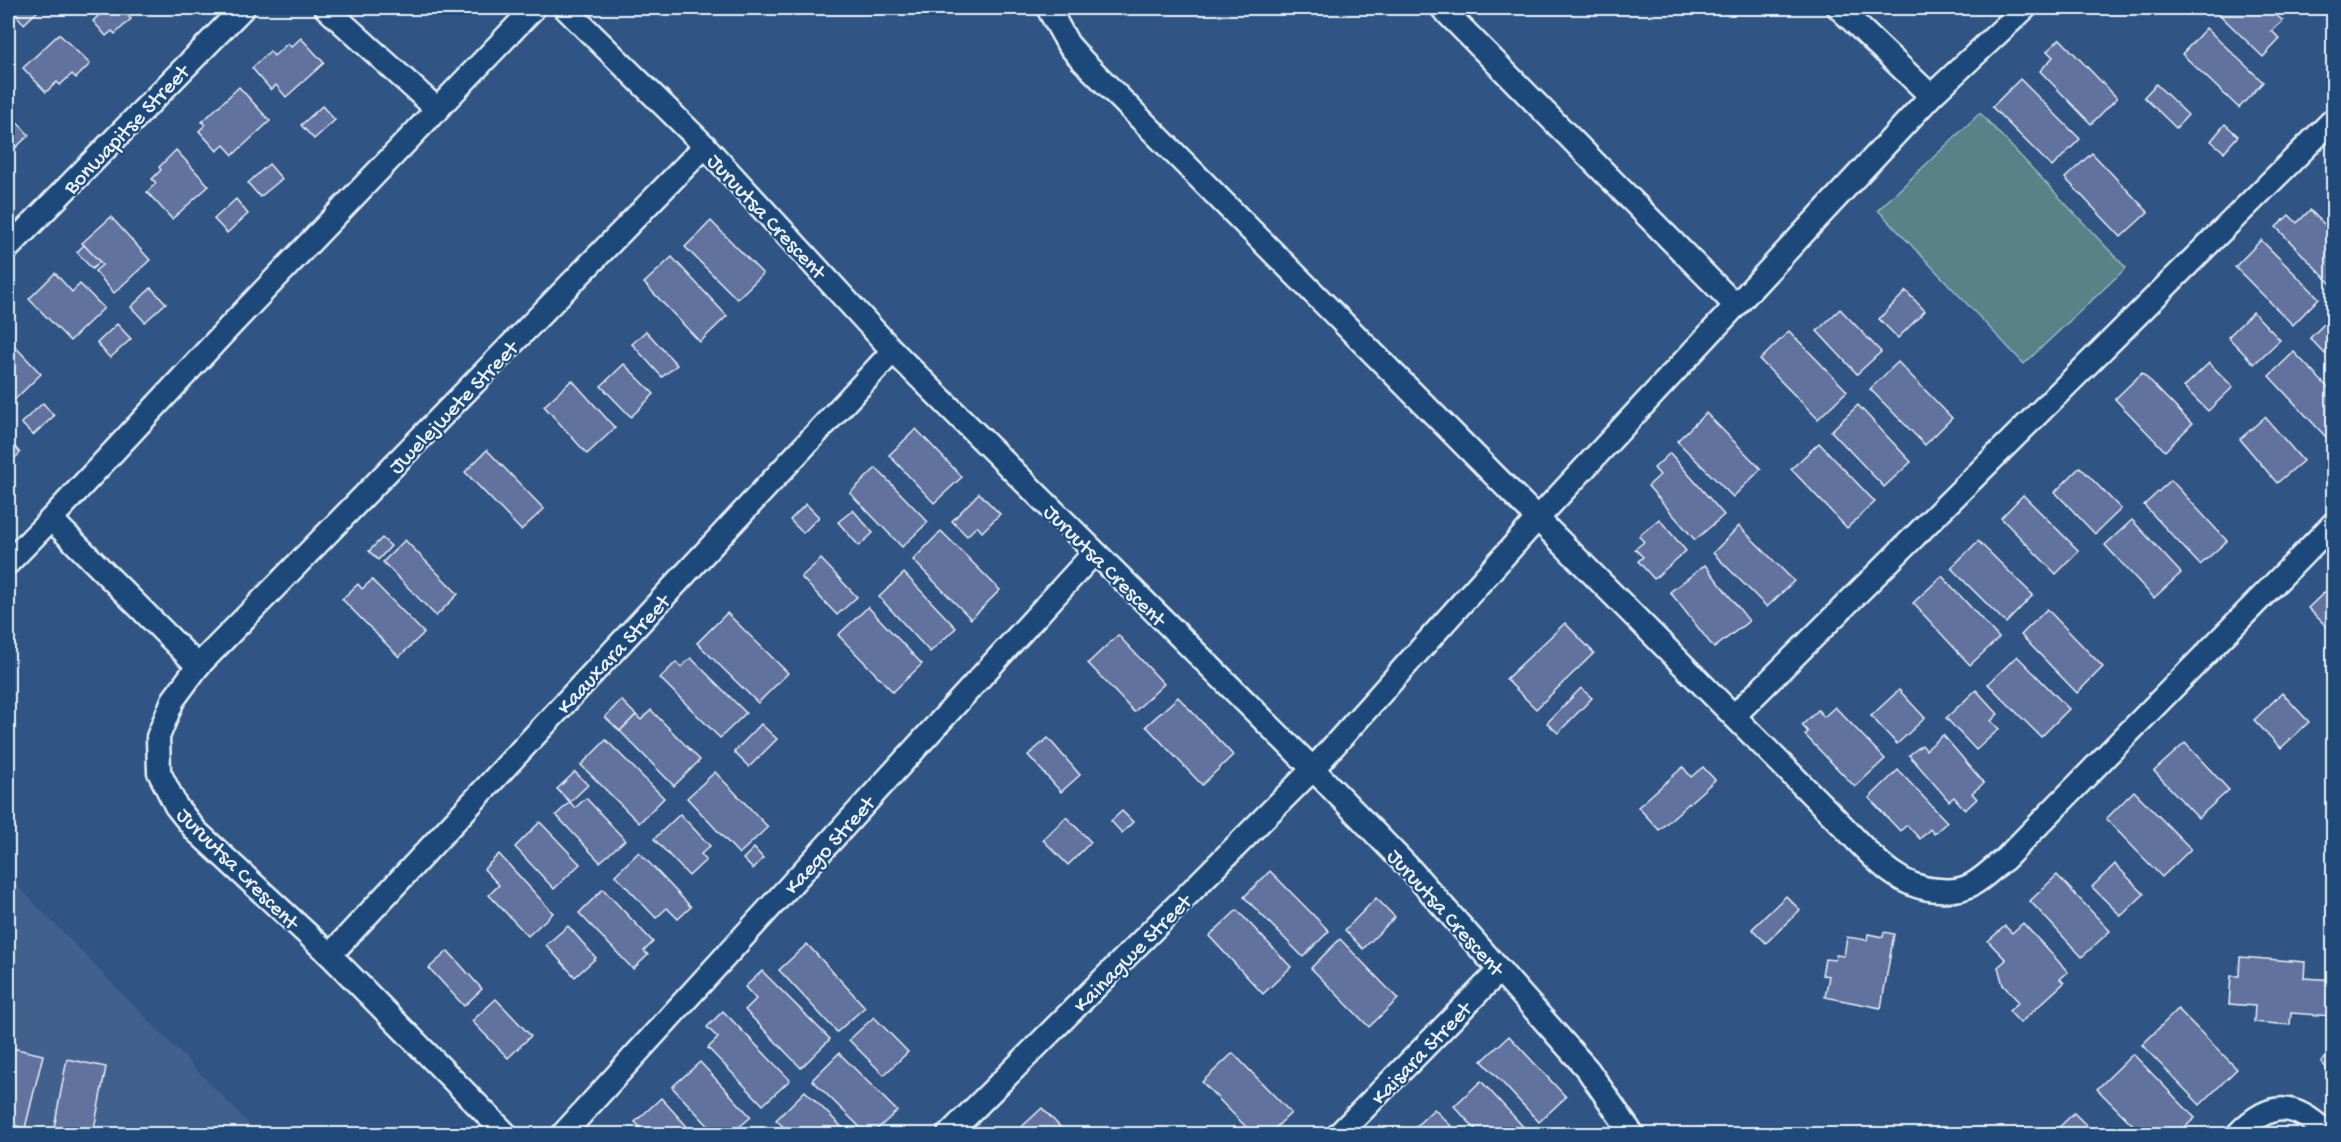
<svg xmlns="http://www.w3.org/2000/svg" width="2341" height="1142" font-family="'Gochi Hand',sans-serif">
  <rect width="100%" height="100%" fill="#305483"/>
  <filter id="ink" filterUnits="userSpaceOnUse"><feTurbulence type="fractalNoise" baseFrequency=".0167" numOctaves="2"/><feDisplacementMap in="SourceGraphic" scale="12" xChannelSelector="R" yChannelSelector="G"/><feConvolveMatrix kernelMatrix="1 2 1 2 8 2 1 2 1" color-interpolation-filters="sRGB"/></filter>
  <g filter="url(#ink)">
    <polygon fill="#42608d" points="8,876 259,1134 8,1134"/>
    <polygon fill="#588188" stroke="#a0b9c0" stroke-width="1.5" points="1980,113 2126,268 2024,364 1878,210"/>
    <g fill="#62729e" stroke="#e8f1f8" stroke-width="1.5">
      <polygon points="10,8 41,8 24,24"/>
      <polygon points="90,8 136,8 128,16 131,19 115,34 112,31 106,36 93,21 98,16"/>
      <polygon points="2225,8 2268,8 2283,21 2272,31 2280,39 2263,57 2219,14"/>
      <polygon points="2206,28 2263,82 2239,108 2182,54"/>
      <polygon points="59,34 90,64 76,78 72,74 60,85 57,82 46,92 23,68"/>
      <polygon points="301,38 324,63 286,97 276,85 271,90 252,68 270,51 274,56 288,43 291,47"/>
      <polygon points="2060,39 2117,98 2091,124 2040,71 2053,57 2047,51"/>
      <polygon points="2020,79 2080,139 2052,167 1992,107"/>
      <polygon points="2156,84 2188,115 2176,128 2144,97"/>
      <polygon points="239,87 270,121 233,155 224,145 217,151 199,131 205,125 202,122"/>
      <polygon points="322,106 335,120 314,139 301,125"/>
      <polygon points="8,112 29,135 8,155"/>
      <polygon points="2225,124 2238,136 2224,152 2211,141"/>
      <polygon points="176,150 209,186 172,219 147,192 156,183 152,179 161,170 159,167"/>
      <polygon points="2092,153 2148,212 2121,237 2065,178"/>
      <polygon points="269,164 282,179 260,197 248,183"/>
      <polygon points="236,199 248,214 227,233 214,219"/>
      <polygon points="2310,210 2334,234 2334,281 2331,284 2276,227 2289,215 2297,223"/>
      <polygon points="111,217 150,260 114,293 95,271 102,265 82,243"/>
      <polygon points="711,221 763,274 737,299 685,247"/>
      <polygon points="2261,240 2319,298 2293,325 2235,267"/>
      <polygon points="84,245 100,262 92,269 77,252"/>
      <polygon points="672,257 727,316 700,342 644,283"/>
      <polygon points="55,273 72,292 80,284 104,308 70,341 29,299"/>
      <polygon points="151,288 166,303 145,322 131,307"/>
      <polygon points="1906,291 1925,311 1898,338 1879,319"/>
      <polygon points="1840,309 1881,352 1857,374 1817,331"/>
      <polygon points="2253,312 2280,340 2254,364 2228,337"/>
      <polygon points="2334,314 2334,346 2325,354 2310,338"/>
      <polygon points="117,324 131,339 110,358 97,343"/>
      <polygon points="646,331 677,365 662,377 632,344"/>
      <polygon points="1789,331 1847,391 1818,419 1760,360"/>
      <polygon points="8,339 41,374 8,406"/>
      <polygon points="2294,352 2334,394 2334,429 2325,436 2269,376"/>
      <polygon points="1898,362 1952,418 1925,445 1870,389"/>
      <polygon points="2209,363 2233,387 2208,411 2184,387"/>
      <polygon points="624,364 654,394 631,417 601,386"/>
      <polygon points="2142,373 2192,424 2165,451 2115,399"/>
      <polygon points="572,380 615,428 587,454 544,406"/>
      <polygon points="43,403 54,416 33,435 21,423"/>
      <polygon points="1858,405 1911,462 1884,487 1831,431"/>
      <polygon points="1706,413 1761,469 1733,497 1677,441"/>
      <polygon points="2265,417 2303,461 2277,483 2240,439"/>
      <polygon points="916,429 962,477 934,503 889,455"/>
      <polygon points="8,439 20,453 8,465"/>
      <polygon points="1819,443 1875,502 1847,528 1791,469"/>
      <polygon points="487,450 544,509 521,530 465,472"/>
      <polygon points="1670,453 1724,515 1695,540 1648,486 1660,475 1654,468"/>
      <polygon points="2080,467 2121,509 2095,534 2055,492"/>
      <polygon points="876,468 928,522 902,547 850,493"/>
      <polygon points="2171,480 2227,541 2200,565 2144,505"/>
      <polygon points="979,493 1000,514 982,532 977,526 967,536 952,521"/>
      <polygon points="2023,495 2079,551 2056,574 2001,518"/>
      <polygon points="806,504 819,517 803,533 790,520"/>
      <polygon points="853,510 873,533 859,546 838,522"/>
      <polygon points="1659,519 1686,551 1654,579 1638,561 1643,557 1635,549 1644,542 1639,536"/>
      <polygon points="2132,520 2181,573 2154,598 2105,545"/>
      <polygon points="1739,526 1794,581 1767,607 1713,553"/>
      <polygon points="941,531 1000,590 971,619 913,560"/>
      <polygon points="382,538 391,546 378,560 369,551"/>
      <polygon points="405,540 458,594 436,616 383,562"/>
      <polygon points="1978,541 2033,595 2006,623 1951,568"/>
      <polygon points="821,559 857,597 837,615 801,577"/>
      <polygon points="1705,565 1749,621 1714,648 1670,592"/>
      <polygon points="904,573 956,628 930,652 879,597"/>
      <polygon points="1942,576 1999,638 1970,665 1913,603"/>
      <polygon points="372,580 424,633 399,657 342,599 358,584 362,589"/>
      <polygon points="2331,586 2334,588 2334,634 2308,608"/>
      <polygon points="868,607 922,664 893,692 838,635"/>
      <polygon points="2047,609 2103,667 2077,693 2021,635"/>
      <polygon points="727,613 788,673 758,703 697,643"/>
      <polygon points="1565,623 1594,653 1536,709 1506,679"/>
      <polygon points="1118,635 1164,684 1134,712 1088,663"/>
      <polygon points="2017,656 2069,709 2041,737 1988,684"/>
      <polygon points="691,658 746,713 720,738 660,678 676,662 681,667"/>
      <polygon points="1581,688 1592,698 1558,733 1547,723"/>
      <polygon points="1899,690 1925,718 1897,744 1871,716"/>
      <polygon points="1976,690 1998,714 1991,721 1999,729 1976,750 1946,718"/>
      <polygon points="2282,693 2309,722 2281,748 2254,720"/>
      <polygon points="1178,697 1233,755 1202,785 1146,726"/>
      <polygon points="621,700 636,715 620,731 605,717"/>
      <polygon points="1835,707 1885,759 1855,787 1805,735 1808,732 1802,725 1818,710 1824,717"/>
      <polygon points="651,710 700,760 674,786 620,731 636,715 641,720"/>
      <polygon points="761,724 777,739 749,767 734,752"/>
      <polygon points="1943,735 1984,783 1972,793 1977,799 1965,810 1954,797 1949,801 1909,755 1922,745 1926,750"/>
      <polygon points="1048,738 1080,775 1061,792 1028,755"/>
      <polygon points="606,740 664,798 639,823 581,765"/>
      <polygon points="2185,743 2229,790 2198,818 2154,771"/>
      <polygon points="1683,767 1691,777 1703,767 1715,780 1659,830 1638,807"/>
      <polygon points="1898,770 1947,822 1934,834 1930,829 1920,839 1907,825 1900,831 1869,798"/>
      <polygon points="575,772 588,785 570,802 557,789"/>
      <polygon points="715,772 768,827 739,854 687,798"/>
      <polygon points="2134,791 2191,849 2162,877 2106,819"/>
      <polygon points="586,798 625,840 600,862 556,815 570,802 575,808"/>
      <polygon points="1122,811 1133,822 1122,833 1111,821"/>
      <polygon points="680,814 710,846 701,854 706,860 689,876 654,839"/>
      <polygon points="1066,817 1091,842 1068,865 1043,840"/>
      <polygon points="540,822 580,864 554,889 515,847"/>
      <polygon points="754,848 763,858 753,869 743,859"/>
      <polygon points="639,852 691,907 678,919 667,908 656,918 615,875"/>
      <polygon points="499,854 553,913 528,936 489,895 499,885 484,869"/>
      <polygon points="2115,864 2144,894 2121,916 2092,887"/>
      <polygon points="1270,871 1329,931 1303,957 1244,897"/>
      <polygon points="2057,875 2110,931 2082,957 2030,901"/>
      <polygon points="603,889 653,942 644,951 648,955 633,969 579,913"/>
      <polygon points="1786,896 1800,910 1766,943 1752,929"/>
      <polygon points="1376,898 1395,917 1363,949 1345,930"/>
      <polygon points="1237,910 1291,967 1263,994 1209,936"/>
      <polygon points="2023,923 2068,972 2060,979 2064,983 2020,1023 2009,1011 2019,1002 2003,985 1998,967 2006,960 1988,941 2005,926 2012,933"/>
      <polygon points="568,926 596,958 575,977 546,945"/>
      <polygon points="1884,932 1894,934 1881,1008 1825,997 1829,976 1822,975 1825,959 1835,960 1836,955 1844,956 1847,937 1867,940 1868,934 1883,937"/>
      <polygon points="1340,939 1398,999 1369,1027 1311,968"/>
      <polygon points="807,944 865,1007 837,1032 779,970"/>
      <polygon points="448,951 482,989 464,1006 429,968"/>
      <polygon points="2240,957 2305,962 2304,978 2334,980 2332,1016 2291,1013 2290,1025 2254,1022 2255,1006 2229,1004 2231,976 2239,976"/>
      <polygon points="762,971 830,1039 801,1068 745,1010 756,999 745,987"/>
      <polygon points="496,999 531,1036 508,1058 472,1021"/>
      <polygon points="2178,1009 2237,1069 2200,1105 2142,1045"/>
      <polygon points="723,1011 790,1080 763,1105 708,1048 718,1038 707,1027"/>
      <polygon points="874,1017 908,1052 884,1075 849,1040"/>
      <polygon points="1509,1036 1566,1097 1539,1122 1482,1061"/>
      <polygon points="8,1047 43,1055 25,1128 8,1124"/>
      <polygon points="2334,1050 2334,1076 2321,1062"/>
      <polygon points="839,1053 897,1111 872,1134 867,1134 812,1080"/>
      <polygon points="1233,1053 1291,1113 1269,1134 1253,1134 1202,1082"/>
      <polygon points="2133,1054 2195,1118 2177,1134 2142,1134 2097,1089"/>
      <polygon points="67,1059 106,1067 93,1134 54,1128"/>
      <polygon points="700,1062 751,1117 731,1134 716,1134 672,1087"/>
      <polygon points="1481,1081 1530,1134 1480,1134 1454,1106"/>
      <polygon points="805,1091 846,1131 843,1134 791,1134 776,1120"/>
      <polygon points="661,1098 694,1134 647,1134 635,1122"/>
      <polygon points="1042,1108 1067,1134 1014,1134"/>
      <polygon points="1434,1109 1459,1134 1408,1134"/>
      <polygon points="2074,1113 2095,1134 2052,1134"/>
    </g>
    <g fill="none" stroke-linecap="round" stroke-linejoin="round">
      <defs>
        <g id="minor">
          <polyline points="326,8 438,110"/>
          <polyline points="565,8 705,146 893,351 1313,769 1411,870 1588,1070 1632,1134"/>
          <path d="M1048,8L1068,44L1082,60L1832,815C1863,845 1893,889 1939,890C1950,891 1962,890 1971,885C1983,879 1994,867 2005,859L2334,523"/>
          <polyline points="1442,8 1736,306"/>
          <polyline points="1839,8 1931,96"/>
          <polyline points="8,248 243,8"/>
          <polyline points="51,519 198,666 173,700 158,737 159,772 176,806 196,831 330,955 506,1134"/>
          <polyline points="8,563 51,519 231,325 534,8"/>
          <polyline points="198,666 705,146"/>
          <polyline points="1734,716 2334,119"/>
          <polyline points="330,955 893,351"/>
          <polyline points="563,1134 1094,553"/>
          <polyline points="949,1134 1313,769 1538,518 1931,96 2025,8"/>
          <polyline points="1339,1134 1500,970"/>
          <path d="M2238,1134C2269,1101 2295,1101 2327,1134"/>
        </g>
      </defs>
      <use href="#minor" stroke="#e8f1f8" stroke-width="27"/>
      <use href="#minor" stroke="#1f4a7a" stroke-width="22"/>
    </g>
  </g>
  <g text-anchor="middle" stroke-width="4.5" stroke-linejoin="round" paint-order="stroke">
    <g font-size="22" fill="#e8f1f8" stroke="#1f4a7a">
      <text transform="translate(125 128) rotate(-46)" y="8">Bonwapitse Street</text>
      <text transform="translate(768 215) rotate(47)" y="8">Juruutsa Crescent</text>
      <text transform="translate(452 406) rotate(-46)" y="8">Jwelejwete Street</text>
      <text transform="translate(1106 564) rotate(45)" y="8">Juruutsa Crescent</text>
      <text transform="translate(612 653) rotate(-47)" y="8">Kaauxara Street</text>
      <text transform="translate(828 844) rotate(-48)" y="8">Kaego Street</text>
      <text transform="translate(239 867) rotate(45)" y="8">Juruutsa Crescent</text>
      <text transform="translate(1447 911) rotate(48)" y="8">Juruutsa Crescent</text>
      <text transform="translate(1131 952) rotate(-45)" y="8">Kainagwe Street</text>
      <text transform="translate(1420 1052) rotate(-46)" y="8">Kaisara Street</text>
    </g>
  </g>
  <rect width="2341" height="1142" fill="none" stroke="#1f4a7a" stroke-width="30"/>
  <rect x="15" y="15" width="2311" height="1112" fill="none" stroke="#e8f1f8" stroke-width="2" filter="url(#ink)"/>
</svg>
